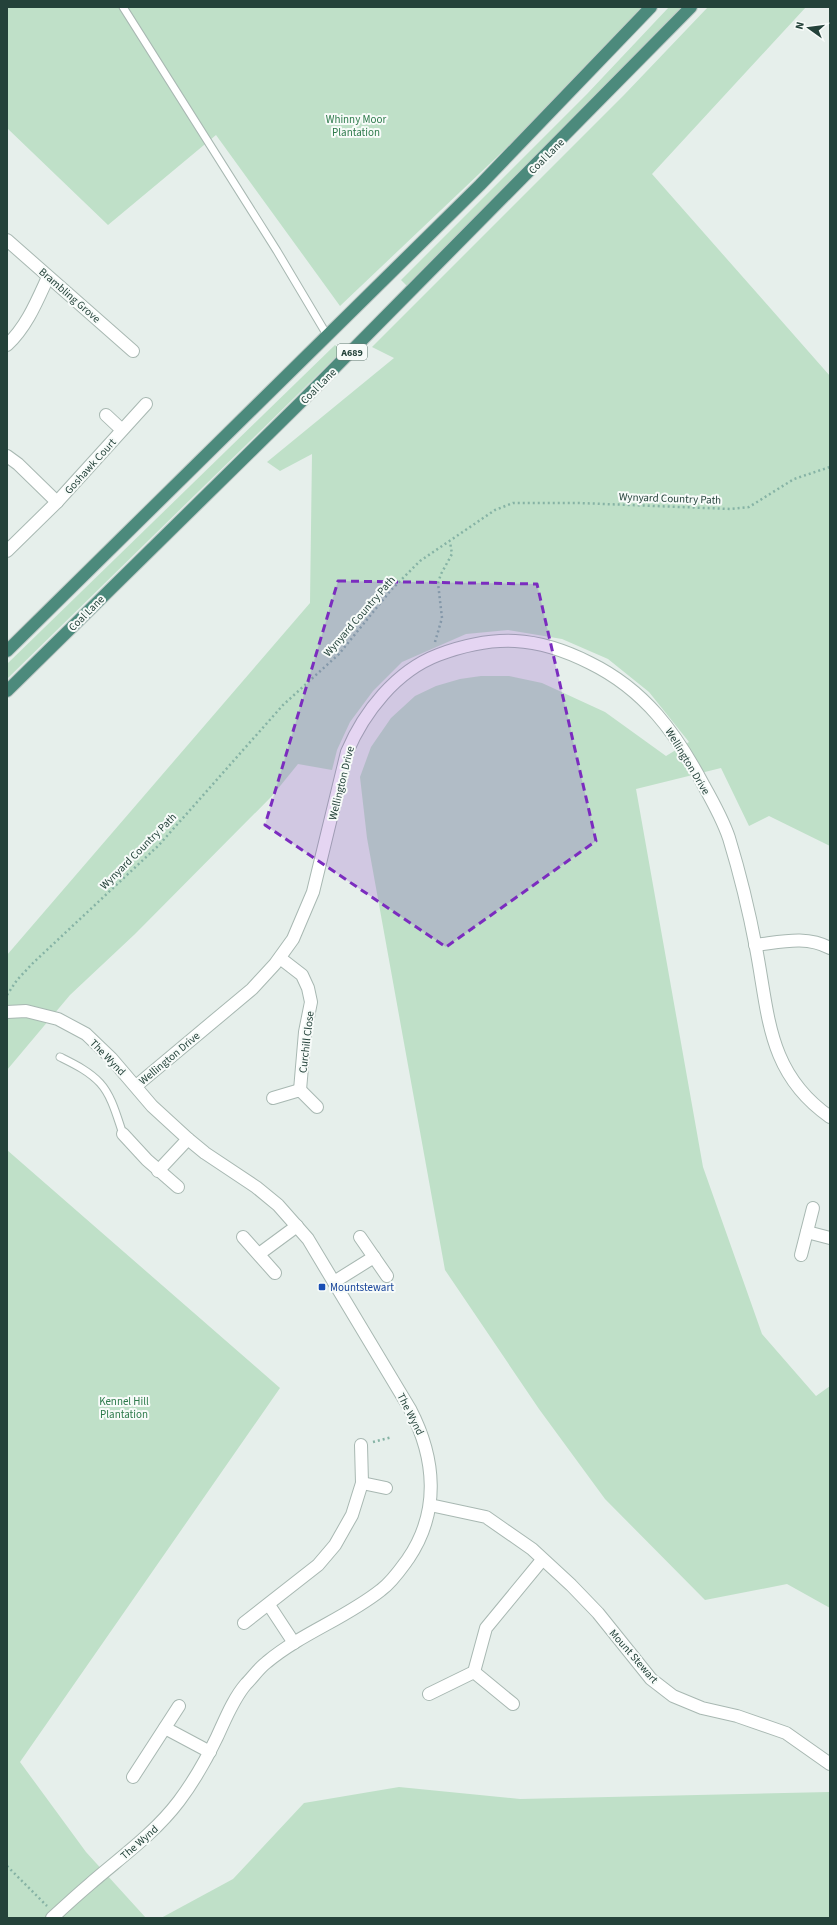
<svg xmlns="http://www.w3.org/2000/svg" width="837" height="1925" font-family="'Source Sans 3',sans-serif">
  <rect width="100%" height="100%" fill="#e6efeb"/>
  <g fill="#bfe0c8">
    <polygon points="7,7 643,7 540,116 340,306 216,135 108,225 7,128"/>
    <polygon points="669,7 685,7 409,288 401,280 587,94"/>
    <polygon points="708,7 806,7 652,174 830,376 830,846 769,816 749,826 721,768 636,789 703,1167 762,1334 816,1396 830,1386 830,1608 787,1584 705,1600 605,1499 539,1409 445,1270 367,838 360,777 371,747 391,718 415,696 436,686 460,679 481,676 509,676 542,683 605,712 666,756 689,742 649,692 608,659 562,639 508,630 466,634 402,662 373,691 350,722 337,750 332,770 298,764 272,796 135,934 70,995 7,1070 7,955 310,603 312,454 280,471 267,462 394,358 372,347 624,95"/>
    <polygon points="335,345 342,351 7,679 7,664"/>
    <polygon points="7,1150 280,1388 20,1762 86,1852 146,1918 7,1918"/>
    <polygon points="399,1787 520,1799 829,1792 830,1918 161,1918 233,1879 304,1803"/>
  </g>
  <g fill="none" stroke-linecap="round" stroke-linejoin="round">
    <defs>
      <g id="service">
        <polyline points="123,7 277,251 327,335"/>
        <path d="M60,1057C74,1064 89,1071 100,1083C112,1096 117,1117 123,1134"/>
      </g>
      <g id="minor">
        <polyline points="7,240 133,351"/>
        <path d="M7,345C27,326 37,301 48,277"/>
        <polyline points="106,415 122,430"/>
        <polyline points="7,456 18,464 57,502"/>
        <polyline points="7,551 57,502 146,404"/>
        <path d="M755,945C781,942 806,935 830,948"/>
        <polyline points="280,958 302,975 308,988 311,1002 305,1032 300,1090"/>
        <path d="M7,1012L26,1011L58,1019L86,1034L111,1058L152,1106L188,1139L205,1153L256,1187L278,1205L308,1239L410,1409C436,1459 440,1512 408,1559C400,1570 392,1582 381,1590C346,1618 302,1633 267,1662C259,1668 253,1677 246,1684C233,1699 225,1720 217,1737C206,1760 194,1781 179,1801C154,1834 121,1857 90,1884C77,1895 65,1906 52,1918"/>
        <path d="M136,1086L252,989L275,964L293,939L313,892L347,752C364,712 396,671 438,655C494,634 537,636 590,663C645,690 676,733 704,786C713,802 723,820 729,838C740,874 749,911 756,948C769,1015 767,1073 830,1117"/>
        <polyline points="273,1098 300,1090 317,1107"/>
        <polyline points="123,1134 147,1160 178,1187"/>
        <polyline points="158,1171 188,1139"/>
        <polyline points="807,1232 830,1238"/>
        <polyline points="243,1237 275,1273"/>
        <polyline points="360,1237 387,1276"/>
        <polyline points="259,1254 297,1226"/>
        <polyline points="801,1255 813,1208"/>
        <polyline points="334,1282 374,1257"/>
        <polyline points="362,1483 386,1488"/>
        <polyline points="430,1505 486,1517 532,1549 571,1585 598,1613 651,1679 673,1696 702,1708 737,1716 786,1733 830,1764"/>
        <polyline points="269,1605 294,1643"/>
        <polyline points="244,1623 318,1565 335,1545 352,1515 362,1483 361,1445"/>
        <polyline points="474,1672 513,1704"/>
        <polyline points="429,1694 474,1672 486,1628 542,1560"/>
        <polyline points="165,1728 210,1752"/>
        <polyline points="133,1777 179,1706"/>
      </g>
      <g id="trunk">
        <polyline points="7,651 480,185 651,7"/>
        <polyline points="7,691 300,403 691,7"/>
      </g>
    </defs>
    <use href="#service" stroke="#a8b8b2" stroke-width="9"/>
    <use href="#minor" stroke="#a8b8b2" stroke-width="14"/>
    <use href="#trunk" stroke="#c2cac8" stroke-width="14"/>
    <g stroke="#86b3a5" stroke-width="2.5" stroke-dasharray="2 3" stroke-linecap="butt">
      <polyline points="435,642 442,618 438,583 441,574 452,554 450,542"/>
      <polyline points="7,995 17,980 33,963 159,845 283,705 339,654 391,590 420,561 495,510 513,503 579,503 731,509 749,507 794,479 830,467"/>
      <polyline points="373,1442 392,1437"/>
      <polyline points="7,1866 47,1906"/>
    </g>
    <use href="#service" stroke="#fff" stroke-width="7"/>
    <use href="#minor" stroke="#fff" stroke-width="12"/>
    <use href="#trunk" stroke="#4c8a7c" stroke-width="12"/>
  </g>
  <path fill="#7b2cbf" fill-opacity="0.2" stroke="#7b2cbf" stroke-width="3" stroke-dasharray="8 5" stroke-linejoin="round" d="M338,581L537,584L596,841L446,947L265,825Z"/>
  <rect fill="#1a4fb4" stroke="#f7fbf9" stroke-width="1.5" x="318" y="1283" width="8" height="8" rx="2"/>
  <g text-anchor="middle" stroke-width="4" stroke-linejoin="round" paint-order="stroke">
    <rect fill="#f7fbf9" stroke="#637a73" stroke-width="1" x="337" y="344" width="30" height="16" rx="3"/>
    <g font-size="10" font-weight="bold" fill="#24423a">
      <text x="352" y="356">A689</text>
    </g>
    <g font-size="11" fill="#2d7a4b" stroke="#f7fbf9">
      <text x="356" y="123">Whinny Moor<tspan x="356" dy="13">Plantation</tspan></text>
      <text x="124" y="1405">Kennel Hill<tspan x="124" dy="13">Plantation</tspan></text>
    </g>
    <g font-size="11" fill="#24423a" stroke="#f7fbf9">
      <text transform="translate(546 156) rotate(-45)" y="4">Coal Lane</text>
      <text transform="translate(70 295) rotate(41)" y="4">Brambling Grove</text>
      <text transform="translate(318 386) rotate(-45)" y="4">Coal Lane</text>
      <text transform="translate(90 466) rotate(-48)" y="4">Goshawk Court</text>
      <text transform="translate(670 498) rotate(2)" y="4">Wynyard Country Path</text>
      <text transform="translate(86 613) rotate(-45)" y="4">Coal Lane</text>
      <text transform="translate(359 616) rotate(-49)" y="4">Wynyard Country Path</text>
      <text transform="translate(688 761) rotate(59)" y="4">Wellington Drive</text>
      <text transform="translate(341 783) rotate(-76)" y="4">Wellington Drive</text>
      <text transform="translate(138 851) rotate(-45)" y="4">Wynyard Country Path</text>
      <text transform="translate(306 1042) rotate(-83)" y="4">Curchill Close</text>
      <text transform="translate(108 1057) rotate(46)" y="4">The Wynd</text>
      <text transform="translate(169 1058) rotate(-40)" y="4">Wellington Drive</text>
      <text transform="translate(411 1414) rotate(63)" y="4">The Wynd</text>
      <text transform="translate(634 1656) rotate(49)" y="4">Mount Stewart</text>
      <text transform="translate(139 1842) rotate(-41)" y="4">The Wynd</text>
    </g>
    <g font-size="11" fill="#164399" stroke="#f7fbf9" text-anchor="start">
      <text x="330" y="1291">Mountstewart</text>
    </g>
  </g>
  <rect width="837" height="1925" fill="none" stroke="#24423a" stroke-width="16"/>
  <g transform="translate(809 28) rotate(284)" stroke="#f7fbf9" stroke-width="3" paint-order="stroke">
  <path d="M0-3L7 15L0 10L-7 15Z" fill="#24423a"/>
  <text y="-6" font-size="11" font-weight="bold" text-anchor="middle" fill="#24423a">N</text>
  </g>
</svg>
